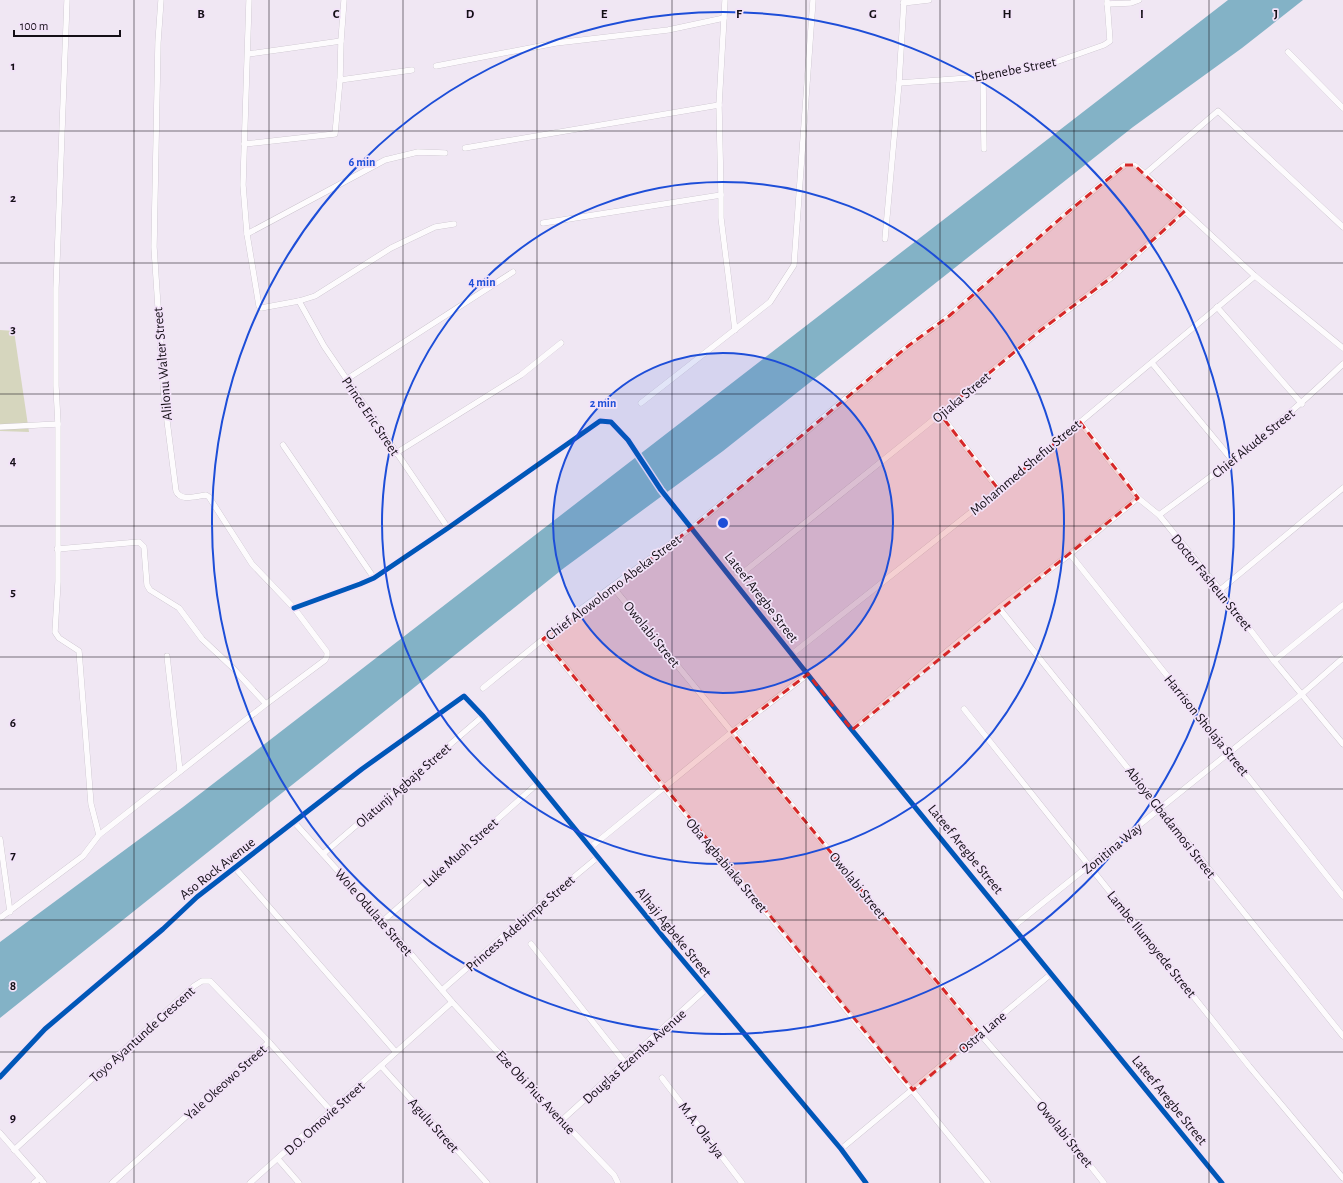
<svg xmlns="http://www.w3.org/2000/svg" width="1343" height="1183" font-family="'Alegreya Sans',sans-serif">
  <rect width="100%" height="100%" fill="#f0e7f3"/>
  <polygon fill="#d6d6be" points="0,330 14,331 29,432 0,431"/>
  <polygon fill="#83b2c6" points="1228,0 1303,0 1242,48 1133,127 723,451 564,568 0,1018 0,942 183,807"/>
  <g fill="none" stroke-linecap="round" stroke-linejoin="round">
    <defs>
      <g id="street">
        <polyline points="67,0 56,288 56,386 58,424 58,582 55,632 59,638 79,651 91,804 99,835"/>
        <polyline points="249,0 243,185 247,234 259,306 261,308 299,301 315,296 391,248 435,227 454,224"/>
        <polyline points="903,3 929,0"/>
        <polyline points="1107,4 1131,3 1139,0"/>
        <polyline points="341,41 344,0"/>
        <polyline points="1288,52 1343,108"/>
        <polyline points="248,54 341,41 340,80 412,70"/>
        <polyline points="436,66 556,43 668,30 724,18"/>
        <polyline points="983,77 984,149"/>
        <polyline points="899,83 983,77 1050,64 1104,45 1110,41 1107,0"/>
        <polyline points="244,144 335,134 340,80"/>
        <polyline points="465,148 719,105"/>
        <polyline points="721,195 721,218 735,330"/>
        <polyline points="543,223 721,195 719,105 725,0"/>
        <polyline points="1343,227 1218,111 1145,174 1255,276 1343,348"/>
        <polyline points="247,234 385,160 418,152 445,153"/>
        <polyline points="885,239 899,83 904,0"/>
        <polyline points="299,301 324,346 448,528"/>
        <polyline points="1217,307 1302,404"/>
        <polyline points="1152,363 1233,461"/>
        <polyline points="347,379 513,272"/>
        <polyline points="641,403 770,302 794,265 813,0"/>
        <polyline points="940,414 999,490"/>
        <polyline points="1080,422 1138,498 1159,515 1220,590 1274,661 1343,744"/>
        <polyline points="0,427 58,424"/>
        <polyline points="283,445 374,578"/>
        <polyline points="396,453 521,375 561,343"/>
        <path d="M1159,515C1225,467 1284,421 1343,364"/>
        <polyline points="57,549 139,542 144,547 147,585 150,590 179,608 202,639 232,667 266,704"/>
        <polyline points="1070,554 1343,896"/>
        <polyline points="734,580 928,424 1041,330 1112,277 1185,211"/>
        <polyline points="612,586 980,1034 1043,1106 1104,1183"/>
        <polyline points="1220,590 1343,488"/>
        <polyline points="294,608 360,584 374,578 448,528 600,421 611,422 628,440 661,490 852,730 1222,1183"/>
        <polyline points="999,608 1343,1036"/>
        <polyline points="543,639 988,1183"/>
        <polyline points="792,654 999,490 1255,276"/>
        <polyline points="167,656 180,771"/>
        <polyline points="1274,661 1343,605"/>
        <polyline points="483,688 574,614 692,528 908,346 949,316 1069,211 1121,168 1125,165 1134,165 1145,174"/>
        <polyline points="964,709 1249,1066 1343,1178"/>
        <polyline points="852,730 999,608 1070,554 1138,498"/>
        <polyline points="294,822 383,921 452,1002 528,1085 614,1175 618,1183"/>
        <polyline points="0,839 10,912"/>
        <polyline points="591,847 732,732 808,674"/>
        <polyline points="323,854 483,716"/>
        <polyline points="236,869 395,1051"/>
        <path d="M0,918L83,856L99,835L266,704L325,660L327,656V652L294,608L252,564L209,497L206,495C196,496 181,502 176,491L164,397L154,247L158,42L161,0"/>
        <polyline points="383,921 537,784"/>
        <polyline points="1014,926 1302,694 1343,658"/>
        <polyline points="531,944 626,1064"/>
        <polyline points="442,990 516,925 598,857"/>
        <polyline points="381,1066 487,1183"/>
        <polyline points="0,1077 45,1029 163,929 197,897 362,769 464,696 483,716 664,938 841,1149 866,1183"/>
        <polyline points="662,1078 742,1183"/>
        <polyline points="561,1121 706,989"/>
        <polyline points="0,1133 44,1183"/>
        <polyline points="841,1149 1051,974"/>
        <polyline points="14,1150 194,986 202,981 210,981 269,1042"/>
        <polyline points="278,1159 299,1183"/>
        <polyline points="34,1183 40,1178"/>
        <polyline points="112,1183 269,1042 331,1111"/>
        <polyline points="250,1183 452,1002"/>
      </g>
    </defs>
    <use href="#street" stroke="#c0b9c3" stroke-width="6"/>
    <use href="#street" stroke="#fdfbfd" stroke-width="5.5"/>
    <defs>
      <g id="cycleway">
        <polyline points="294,608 360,584 374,578 448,528 600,421 611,422 628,440 661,490 852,730 1222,1183"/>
        <polyline points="0,1077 45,1029 163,929 197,897 362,769 464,696 483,716 664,938 841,1149 866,1183"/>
      </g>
    </defs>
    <use href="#cycleway" stroke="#f2e2f8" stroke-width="8"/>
    <use href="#cycleway" stroke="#0057b8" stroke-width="5"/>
  </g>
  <path fill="#d62828" fill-opacity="0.2" stroke="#d62828" stroke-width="3" stroke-dasharray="8 5" stroke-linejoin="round" d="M1125,165H1134L1185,211L1112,277L1041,330L940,414L999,490L1080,422L1138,498L852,730L808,674L732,732L980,1034L913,1090L543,639L692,528L908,346L949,316L1069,211Z"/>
  <path fill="none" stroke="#140f16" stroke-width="1" stroke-opacity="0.55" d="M134,0V1183M269,0V1183M403,0V1183M537,0V1183M672,0V1183M806,0V1183M940,0V1183M1074,0V1183M1209,0V1183M0,131H1343M0,263H1343M0,394H1343M0,526H1343M0,657H1343M0,789H1343M0,920H1343M0,1052H1343"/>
  <circle cx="723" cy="523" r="170" fill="#1d4ed8" fill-opacity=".12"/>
  <g fill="none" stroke="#1d4ed8" stroke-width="2">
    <circle cx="723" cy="523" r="170"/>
    <circle cx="723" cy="523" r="341"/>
    <circle cx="723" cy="523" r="511"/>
  </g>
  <g text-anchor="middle" stroke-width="3.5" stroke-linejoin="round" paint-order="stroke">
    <g font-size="14" fill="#140f16" stroke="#f2e2f8">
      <text transform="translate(1015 69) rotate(-11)" y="5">Ebenebe Street</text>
      <text transform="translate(162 364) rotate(-95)" y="5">Alilonu Walter Street</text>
      <text transform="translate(961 397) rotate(-40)" y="5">Ojiaka Street</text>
      <text transform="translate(371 416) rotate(56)" y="5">Prince Eric Street</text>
      <text transform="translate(1253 443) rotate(-39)" y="5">Chief Akude Street</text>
      <text transform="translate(1025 467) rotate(-40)" y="5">Mohammed Shefiu Street</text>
      <text transform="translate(1212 582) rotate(51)" y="5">Doctor Fasheun Street</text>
      <text transform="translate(613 587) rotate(-37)" y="5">Chief Alowolomo Abeka Street</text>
      <text transform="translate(762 597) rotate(52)" y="5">Lateef Aregbe Street</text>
      <text transform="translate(652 634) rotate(51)" y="5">Owolabi Street</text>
      <text transform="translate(1207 725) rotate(51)" y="5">Harrison Sholaja Street</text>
      <text transform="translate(403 785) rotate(-41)" y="5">Olatunji Agbaje Street</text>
      <text transform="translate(1171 822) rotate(52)" y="5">Abioye Gbadamosi Street</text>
      <text transform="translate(1112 848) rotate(-39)" y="5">Zonitina Way</text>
      <text transform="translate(966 849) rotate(51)" y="5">Lateef Aregbe Street</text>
      <text transform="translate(460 852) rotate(-42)" y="5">Luke Muoh Street</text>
      <text transform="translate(727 865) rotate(50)" y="5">Oba Agbabiaka Street</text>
      <text transform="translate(217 868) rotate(-38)" y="5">Aso Rock Avenue</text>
      <text transform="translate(858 885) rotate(51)" y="5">Owolabi Street</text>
      <text transform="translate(374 912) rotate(49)" y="5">Wole Odulate Street</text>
      <text transform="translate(520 923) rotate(-41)" y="5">Princess Adebimpe Street</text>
      <text transform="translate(674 932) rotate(51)" y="5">Alhaji Agbeke Street</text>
      <text transform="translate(1152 944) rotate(51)" y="5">Lambe Ilumoyede Street</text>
      <text transform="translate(982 1032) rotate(-40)" y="5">Ostra Lane</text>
      <text transform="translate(142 1034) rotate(-42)" y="5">Toyo Ayantunde Crescent</text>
      <text transform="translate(634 1056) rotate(-42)" y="5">Douglas Ezemba Avenue</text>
      <text transform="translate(225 1082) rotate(-42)" y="5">Yale Okeowo Street</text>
      <text transform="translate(536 1092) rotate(47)" y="5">Eze Obi Pius Avenue</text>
      <text transform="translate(1170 1100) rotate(51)" y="5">Lateef Aregbe Street</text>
      <text transform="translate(324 1118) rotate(-42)" y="5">D.O. Omovie Street</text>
      <text transform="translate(434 1125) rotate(48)" y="5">Agulu Street</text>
      <text transform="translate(702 1130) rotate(53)" y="5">M.A. Ola-Iya</text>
      <text transform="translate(1065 1134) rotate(51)" y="5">Owolabi Street</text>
    </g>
  </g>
  <g font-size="13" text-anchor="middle" font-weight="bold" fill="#140f16" stroke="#f2e2f8" stroke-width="3.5" stroke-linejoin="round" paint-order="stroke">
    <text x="201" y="18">B</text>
    <text x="336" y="18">C</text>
    <text x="470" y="18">D</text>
    <text x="604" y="18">E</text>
    <text x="739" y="18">F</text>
    <text x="873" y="18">G</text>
    <text x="1007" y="18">H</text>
    <text x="1142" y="18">I</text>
    <text x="1276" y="18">J</text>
    <text x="13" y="70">1</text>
    <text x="13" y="202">2</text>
    <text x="13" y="333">3</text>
    <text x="13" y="465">4</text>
    <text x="13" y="596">5</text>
    <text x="13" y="727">6</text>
    <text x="13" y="859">7</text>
    <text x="13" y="990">8</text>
    <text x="13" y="1122">9</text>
  </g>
  <circle cx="723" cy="523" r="6" fill="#1d4ed8" stroke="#f2e2f8" stroke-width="2"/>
  <g font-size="12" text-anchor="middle" font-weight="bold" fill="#1d4ed8" stroke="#f2e2f8" stroke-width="3.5" stroke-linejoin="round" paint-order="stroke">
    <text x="362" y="166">6 min</text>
    <text x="482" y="286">4 min</text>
    <text x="603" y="407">2 min</text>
  </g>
  <path d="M14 30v6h106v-6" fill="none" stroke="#140f16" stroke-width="2"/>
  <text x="20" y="30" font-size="12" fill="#140f16" stroke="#f2e2f8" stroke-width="3" paint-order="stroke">100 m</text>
</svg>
